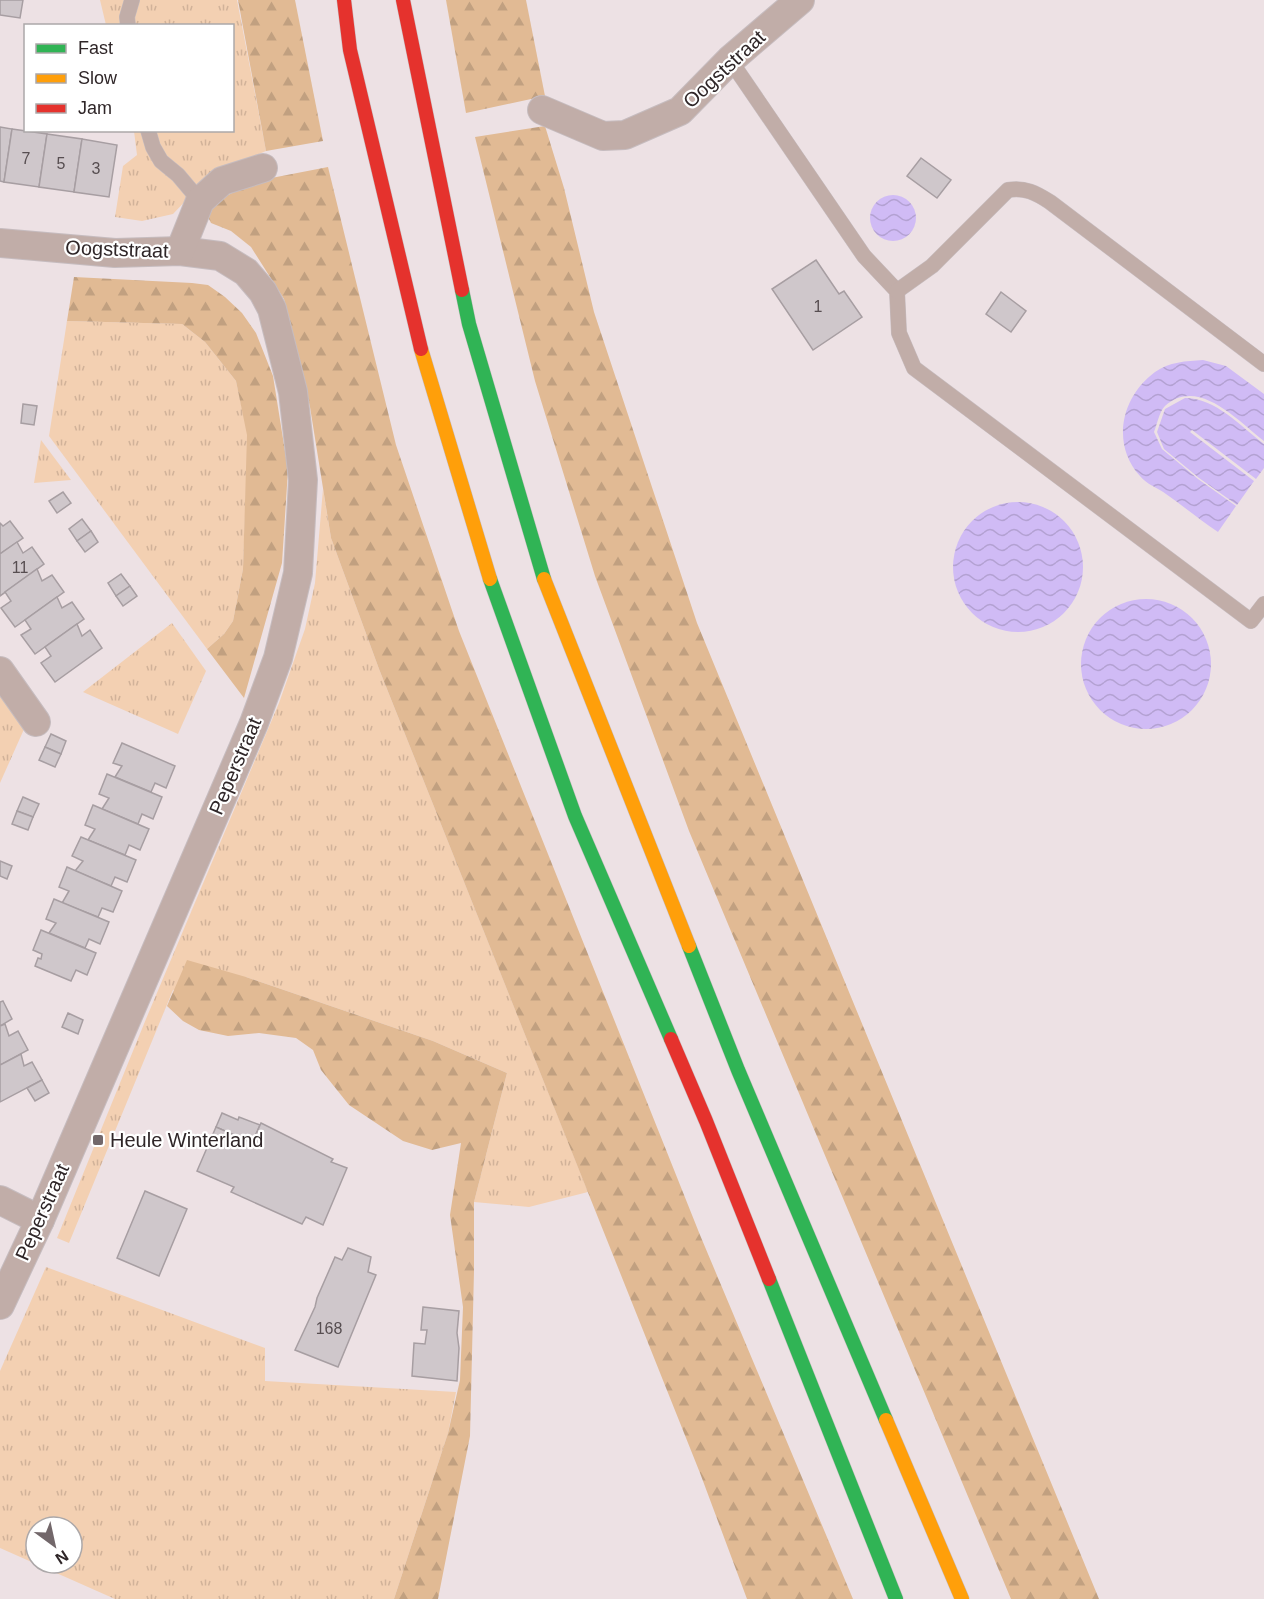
<svg xmlns="http://www.w3.org/2000/svg" width="1264" height="1599" font-family="Helvetica,sans-serif">
  <defs>
    <pattern id="grass-tufts" width="24" height="20" patternUnits="userSpaceOnUse" patternTransform="scale(1.5)"><rect width="24" height="20" fill="#f3d0b2"/><path d="M3 7l-1-3M5 7V3M7 7l1-3M15 17l-1-3M17 17v-4M19 17l1-3" fill="none" stroke="#d1b299"/></pattern>
    <pattern id="forest-firs" width="22" height="20" patternUnits="userSpaceOnUse" patternTransform="scale(1.5)"><rect width="22" height="20" fill="#e1ba94"/><path d="M5 1l3.5 6h-7zM16 11l3.5 6h-7z" fill="#c1a080"/></pattern>
    <pattern id="water-waves" width="16" height="10" patternUnits="userSpaceOnUse" patternTransform="scale(1.5)"><rect width="16" height="10" fill="#d0bbf5"/><path d="M0 5q4-4 8 0t8 0" fill="none" stroke="#b3a1d2"/></pattern>
  </defs>
  <rect width="100%" height="100%" fill="#ede1e4"/>
  <g fill="url(#grass-tufts)" fill-rule="evenodd">
    <polygon points="100,0 237,0 266,151 212,173 173,214 142,221 115,217 123,166 137,155 134,131 232,130 232,26 106,25"/>
    <polygon points="67,321 182,324 205,342 236,381 248,435 243,569 233,621 224,634 207,649 49,436"/>
    <polygon points="41,440 71,480 34,483"/>
    <polygon points="323,489 331,538 379,669 588,1192 529,1207 474,1202 507,1073 433,1041 246,977 173,990 69,1243 57,1238 146,1019 279,703 305,629 315,583"/>
    <polygon points="172,623 206,671 178,734 83,692"/>
    <polygon points="0,693 25,727 0,783"/>
    <path d="M46,1267L265,1348V1381L456,1392L448,1433L394,1599H115L0,1548V1371ZM36,1527H72V1563H36Z"/>
  </g>
  <g fill="url(#forest-firs)">
    <polygon points="238,0 295,0 323,141 266,151"/>
    <polygon points="446,0 526,0 545,96 466,113"/>
    <polygon points="545,126 564,188 594,312 697,623 1099,1599 1011,1599 689,831 595,576 535,381 475,137"/>
    <polygon points="328,167 396,445 459,631 700,1235 853,1599 747,1599 700,1473 379,669 331,538 310,407 284,299 251,247 231,231 211,223 207,215 218,200 256,181"/>
    <polygon points="74,277 192,283 208,285 225,297 242,313 256,333 273,376 288,470 282,563 244,698 207,649 224,634 233,621 243,569 247,435 236,381 205,342 182,324 67,321"/>
    <polygon points="187,960 246,977 433,1041 507,1073 474,1202 474,1271 470,1436 438,1599 394,1599 448,1433 460,1380 463,1307 450,1215 461,1143 432,1150 403,1141 349,1105 321,1070 313,1050 296,1038 259,1033 228,1036 199,1030 183,1021 167,1006"/>
  </g>
  <g fill="url(#water-waves)">
    <circle cx="893" cy="218" r="23"/>
    <path d="M1203,360L1226,366L1264,394V441C1238,421 1198,376 1165,406C1159,412 1157,425 1154,432L1162,449L1198,479L1236,506L1218,532C1200,520 1183,506 1166,494C1158,488 1146,484 1140,476C1111,444 1121,397 1155,372C1169,362 1186,361 1203,360Z"/>
    <path d="M1185,398C1216,398 1240,426 1264,444V468L1256,479L1192,430L1190,432L1254,481L1237,505L1199,478L1164,449L1157,432L1165,409Z"/>
    <circle cx="1018" cy="567" r="65"/>
    <circle cx="1146" cy="664" r="65"/>
  </g>
  <g fill="#cfc7cb" stroke="#a79ea2" stroke-width="1.5">
    <polygon points="0,0 23,0 20,18 0,15"/>
    <polygon points="0,127 12,129 4,182 0,181"/>
    <polygon points="12,129 47,134 39,187 4,182"/>
    <polygon points="47,134 82,139 74,192 39,187"/>
    <polygon points="82,139 117,145 109,197 74,192"/>
    <polygon points="921,158 951,180 937,198 907,176"/>
    <polygon points="816,260 839,294 844,291 862,317 813,350 772,289"/>
    <polygon points="1001,292 1026,311 1011,332 986,314"/>
    <polygon points="23,404 37,406 34,425 21,423"/>
    <polygon points="63,492 71,503 57,513 49,501"/>
    <polygon points="82,519 91,531 77,541 69,529"/>
    <polygon points="10,521 23,538 0,554 0,523 3,526"/>
    <polygon points="91,531 98,542 85,552 77,541"/>
    <polygon points="17,542 23,553 32,547 44,564 0,596 0,554"/>
    <polygon points="37,569 42,581 52,575 64,592 15,627 1,608 11,601 5,592"/>
    <polygon points="121,574 130,586 116,596 108,583"/>
    <polygon points="130,586 137,596 123,606 116,596"/>
    <polygon points="57,597 62,608 72,602 84,619 35,654 21,635 31,629 25,620"/>
    <polygon points="77,624 82,636 90,630 102,648 55,682 41,663 51,656 45,647"/>
    <polygon points="51,734 66,741 61,754 45,747"/>
    <polygon points="122,743 175,766 166,788 155,783 151,792 115,777 122,766 113,763"/>
    <polygon points="45,747 61,754 55,767 39,760"/>
    <polygon points="107,774 162,797 153,819 142,814 138,824 102,809 109,798 99,794"/>
    <polygon points="23,797 39,804 33,817 17,811"/>
    <polygon points="93,805 149,829 140,850 129,845 125,855 88,840 95,829 85,825"/>
    <polygon points="17,811 33,817 28,830 12,824"/>
    <polygon points="81,837 136,860 127,882 115,877 111,886 75,871 83,861 72,856"/>
    <polygon points="0,861 12,866 7,879 0,876"/>
    <polygon points="67,867 122,891 113,912 102,908 98,917 62,903 69,891 59,887"/>
    <polygon points="54,899 109,922 100,944 89,939 85,948 49,933 56,923 46,919"/>
    <polygon points="41,930 96,953 87,975 76,970 71,981 35,966 38,958 41,959 42,954 33,950"/>
    <polygon points="3,1001 12,1019 0,1026 0,1002"/>
    <polygon points="68,1013 83,1020 78,1034 62,1027"/>
    <polygon points="5,1024 9,1036 18,1031 28,1050 0,1065 0,1026"/>
    <polygon points="21,1054 24,1066 32,1062 42,1080 0,1102 0,1065"/>
    <polygon points="42,1080 49,1093 35,1101 27,1088"/>
    <polygon points="222,1113 238,1120 239,1117 260,1125 252,1143 216,1127"/>
    <polygon points="261,1123 333,1159 331,1162 347,1168 323,1225 306,1217 302,1224 231,1192 234,1187 197,1171 216,1127 252,1143"/>
    <polygon points="145,1191 187,1209 159,1276 117,1258"/>
    <polygon points="348,1248 371,1257 368,1272 376,1275 338,1367 295,1350 315,1307 317,1298 335,1257 342,1260"/>
    <polygon points="423,1307 459,1311 457,1333 459,1348 457,1381 412,1376 414,1343 425,1344 427,1330 421,1330"/>
  </g>
  <g fill="none" stroke-linecap="round" stroke-linejoin="round">
    <defs>
      <g id="lane">
        <polyline points="128,26 127,17 132,0"/>
        <polyline points="730,60 864,256 897,291 899,333 914,368 1251,621 1264,604"/>
        <polyline points="148,130 153,147 161,161 178,175 200,201"/>
        <path d="M897,291L932,266L1008,190C1025,187 1036,193 1050,202L1264,364"/>
      </g>
      <g id="street">
        <polyline points="542,110 603,136 625,135 680,111 730,60 800,0"/>
        <polyline points="0,243 115,253 180,251 220,256 246,272 263,292 272,309 293,392 303,480 298,573 278,658 254,723 40,1220 0,1305"/>
        <polyline points="180,251 200,201 222,181 263,168"/>
        <polyline points="0,671 36,722"/>
        <polyline points="0,1200 40,1220"/>
      </g>
      <g id="fast">
        <polyline points="462,290 469,324 544,579"/>
        <polyline points="490,579 575,816 671,1039"/>
        <polyline points="689,946 738,1070 886,1420"/>
        <polyline points="769,1279 896,1599"/>
      </g>
      <g id="slow">
        <polyline points="421,349 490,579"/>
        <polyline points="544,579 689,946"/>
        <polyline points="886,1420 962,1599"/>
      </g>
      <g id="jam">
        <polyline points="344,0 350,50 421,349"/>
        <polyline points="403,0 462,290"/>
        <polyline points="671,1039 706,1121 769,1279"/>
      </g>
    </defs>
    <use href="#lane" stroke="#c6bcbf" stroke-width="16"/>
    <use href="#street" stroke="#c6bcbf" stroke-width="30"/>
    <use href="#fast" stroke="#c6bcbf" stroke-width="15"/>
    <use href="#slow" stroke="#c6bcbf" stroke-width="15"/>
    <use href="#jam" stroke="#c6bcbf" stroke-width="15"/>
    <use href="#lane" stroke="#c1ada8" stroke-width="15"/>
    <use href="#street" stroke="#c1ada8" stroke-width="28"/>
    <use href="#fast" stroke="#30b455" stroke-width="14"/>
    <use href="#slow" stroke="#ff9f0a" stroke-width="14"/>
    <use href="#jam" stroke="#e5322d" stroke-width="14"/>
  </g>
  <rect fill="#72676a" stroke="#fff" stroke-width="2" x="92" y="1134" width="12" height="12" rx="3"/>
  <g text-anchor="middle" stroke-width="4.5" stroke-linejoin="round" paint-order="stroke">
    <g font-size="16" fill="#574e51">
      <text x="26" y="164">7</text>
      <text x="61" y="169">5</text>
      <text x="96" y="174">3</text>
      <text x="818" y="312">1</text>
      <text x="20" y="573">11</text>
      <text x="329" y="1334">168</text>
    </g>
    <g font-size="20" fill="#2f2628" stroke="#fff">
      <text transform="translate(724 69) rotate(-43)" y="7">Oogststraat</text>
      <text transform="translate(117 249) rotate(2)" y="7">Oogststraat</text>
      <text transform="translate(235 766) rotate(-67)" y="7">Peperstraat</text>
      <text transform="translate(42 1212) rotate(-66)" y="7">Peperstraat</text>
    </g>
    <g font-size="20" fill="#2f2628" stroke="#fff" text-anchor="start">
      <text x="110" y="1147">Heule Winterland</text>
    </g>
  </g>
  <rect x="24" y="24" width="210" height="108" fill="#ffffff" stroke="#aca8a9" stroke-width="1.5"/>
  <rect x="36" y="44" width="30" height="9" fill="#30b455" stroke="#aca8a9" stroke-width="1.5"/>
  <text x="78" y="54" font-size="18" fill="#2f2628">Fast</text>
  <rect x="36" y="74" width="30" height="9" fill="#ff9f0a" stroke="#aca8a9" stroke-width="1.5"/>
  <text x="78" y="84" font-size="18" fill="#2f2628">Slow</text>
  <rect x="36" y="104" width="30" height="9" fill="#e5322d" stroke="#aca8a9" stroke-width="1.5"/>
  <text x="78" y="114" font-size="18" fill="#2f2628">Jam</text>
  <g transform="translate(54 1545) rotate(147)"><circle r="28" fill="#ffffff" stroke="#aca8a9" stroke-width="1.5"/>
  <path d="M0-4.5L10 22L0 15L-10 22Z" fill="#72676a"/>
  <text y="-9" font-size="16" font-weight="bold" text-anchor="middle" fill="#2f2628">N</text>
  </g>
</svg>
